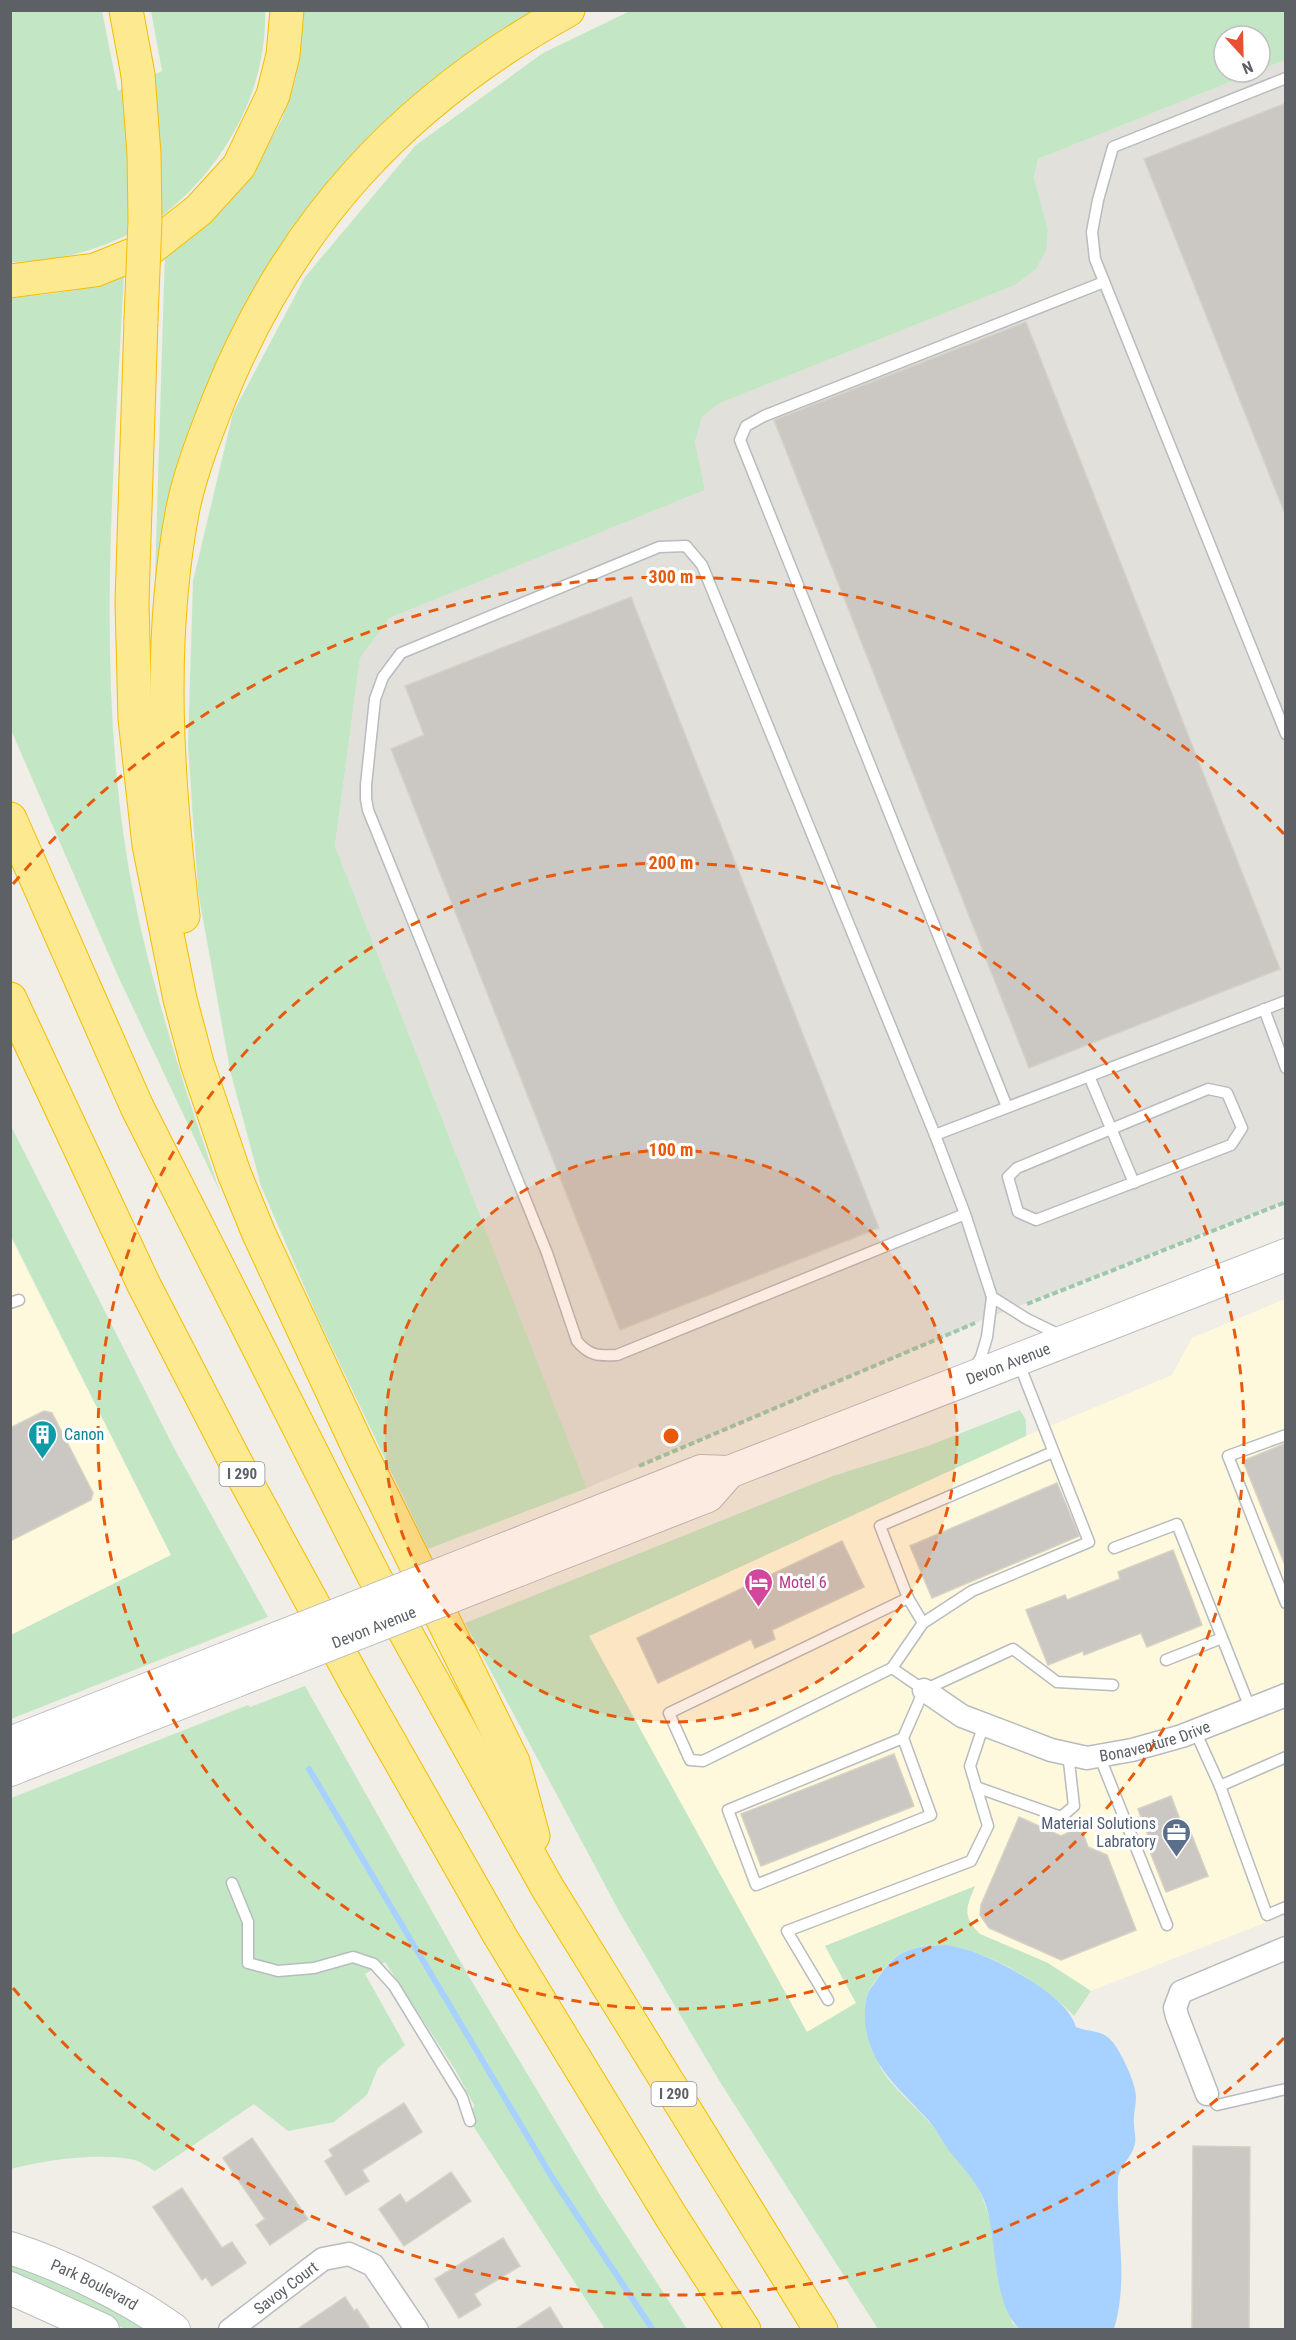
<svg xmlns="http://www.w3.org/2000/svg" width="1296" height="2340" font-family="'Roboto Condensed',sans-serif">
  <rect width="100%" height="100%" fill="#f0eee6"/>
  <g fill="#fef9dd">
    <polygon points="10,1236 171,1555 11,1635 10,1635"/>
    <polygon points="1285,1299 1285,1915 1091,1991 1048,1963 980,1934 972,1927 967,1916 967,1906 975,1887 825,1946 856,2003 807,2032 589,1636 1026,1436 1172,1375 1192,1338"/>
  </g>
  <polygon fill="#e1e0da" points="1285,60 1285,1202 978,1322 587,1488 335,846 360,657 388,618 705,490 695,442 702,417 720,403 1015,285 1048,230 1034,178 1038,159 1255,72 1260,72 1260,70"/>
  <g fill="#c3e7c5">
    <path d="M10,11H102L118,91L162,71L151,11H265C267,88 228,161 169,210C163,216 154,220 146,225C104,249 59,262 11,262Z"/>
    <path d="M304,11H537C365,106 238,265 183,454C178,471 176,490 173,508C167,542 160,576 154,610L165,252L254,170L282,119L296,77Z"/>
    <polygon points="630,11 1285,11 1285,60 1260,70 1260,36 1224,36 1224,72 1255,72 1038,159 1034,178 1048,230 1046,250 1036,269 1015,285 720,403 702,417 695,442 705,490 389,618 360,658 335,846 587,1488 428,1549 317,1316 261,1186 230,1070 198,891 188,746 193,581 233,413 305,277 416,145 543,53"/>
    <path d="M124,274C114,468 96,665 127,858C146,973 183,1083 220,1192L118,976L11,730V296C50,297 88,289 124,274Z"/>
    <polygon points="10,1124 173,1446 268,1617 11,1719 11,1635 171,1555 11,1236"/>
    <path d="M1020,1410L1026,1420V1436L589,1636L807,2032L856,2003L825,1946L975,1886C966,1908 962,1916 980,1934L1048,1963L1091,1991L1074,2016C1035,1974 925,1907 881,1973C874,1983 863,1995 865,2009C866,2019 877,2063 882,2070C893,2088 914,2105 928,2121C936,2128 940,2138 947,2147C954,2156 964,2164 970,2174C994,2208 1003,2281 1012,2323L1020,2329H878L720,2082L620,1913L465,1623L833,1476L928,1446Z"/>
    <path d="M305,1686L468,1975L600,2195L687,2329H605L470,2121L474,2105L456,2071L385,1962L365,1974L405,2045L378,2068L367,2095L334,2122L288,2131L254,2104L155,2171C148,2167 139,2160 130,2159C95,2153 45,2160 11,2169V1798L248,1705L250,1707Z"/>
    <polygon points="10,2260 33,2269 153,2329 125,2329 73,2301 11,2275"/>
  </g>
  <path fill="#a7d2ff" d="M947,1945C956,1947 966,1949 974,1952C1004,1963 1068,1996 1076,2027C1088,2032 1101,2030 1110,2039C1120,2049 1136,2083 1136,2097C1136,2106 1133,2115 1134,2124C1134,2132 1137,2139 1134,2147C1131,2158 1118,2168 1118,2179C1116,2230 1129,2279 1114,2329H1020C991,2305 998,2234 984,2200C975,2179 960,2165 947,2148C941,2139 936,2129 929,2121C901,2090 868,2066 865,2020C865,2011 864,2001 868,1993C870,1988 875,1983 878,1978C898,1948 913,1946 947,1945Z"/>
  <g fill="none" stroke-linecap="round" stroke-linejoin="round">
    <polyline stroke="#a7d2ff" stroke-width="6" points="309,1769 553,2179 653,2330"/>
  </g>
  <g fill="#cbc8c3" stroke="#d5d1c4" stroke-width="1.5">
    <polygon points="1286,103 1286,514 1285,514 1144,159"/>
    <polygon points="1026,322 1280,969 1029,1068 774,420"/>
    <polygon points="631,597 879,1228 620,1330 391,749 424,735 405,686"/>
    <polygon points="44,1411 52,1413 93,1493 91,1500 10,1541 10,1428"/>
    <polygon points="1286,1443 1286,1565 1285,1565 1243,1461"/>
    <polygon points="1057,1483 1079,1536 932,1598 910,1546"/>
    <polygon points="842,1541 864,1587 772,1630 775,1639 755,1648 751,1639 658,1683 637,1638"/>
    <polygon points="1173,1550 1202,1625 1147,1647 1141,1633 1084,1655 1083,1651 1048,1665 1026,1610 1065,1595 1067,1600 1120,1579 1118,1572"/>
    <polygon points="894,1754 914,1806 761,1866 741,1814"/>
    <polygon points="1171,1796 1182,1825 1187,1823 1208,1876 1166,1892 1145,1839 1149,1838 1138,1809"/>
    <polygon points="1019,1817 1061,1836 1078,1828 1083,1833 1088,1847 1107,1855 1136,1930 1061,1960 989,1928 980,1915 981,1905"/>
    <polygon points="404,2103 422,2132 362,2170 369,2181 346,2195 325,2161 333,2156 329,2150"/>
    <polygon points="252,2138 308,2219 270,2245 256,2225 265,2219 223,2158"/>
    <polygon points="1193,2146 1250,2147 1249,2330 1192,2330"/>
    <polygon points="451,2172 471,2201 404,2246 379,2209 400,2194 406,2203"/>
    <polygon points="182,2188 222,2248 232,2242 246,2263 212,2286 206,2277 202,2280 153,2207"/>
    <polygon points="503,2238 520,2266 474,2294 481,2305 459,2318 435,2279"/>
    <polygon points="345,2297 354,2311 357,2309 371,2330 296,2330"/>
    <polygon points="550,2307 564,2330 514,2330"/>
  </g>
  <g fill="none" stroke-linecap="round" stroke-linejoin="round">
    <defs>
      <g id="lane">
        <polyline points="1286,78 1113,147 1098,200 1092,232 1095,259 1286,734"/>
        <polyline points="1264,1009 1286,1068"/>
        <polyline points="1089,1076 1134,1183"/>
        <polygon points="1208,1089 1227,1093 1242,1128 1231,1145 1036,1220 1018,1212 1008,1177 1017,1168"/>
        <polyline points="1007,1107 740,440 746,426 764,416 1104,282"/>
        <polyline points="935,1135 1286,1001"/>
        <path d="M965,1214L617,1355C599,1356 589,1356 577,1341L547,1253L368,810L366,799V785L375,699L383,677L401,653L659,547L686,546L702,565L935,1135L965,1214L992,1297L987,1337L981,1357L975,1367"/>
        <polyline points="992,1297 1027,1319 1062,1336"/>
        <polyline points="10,1303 19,1300"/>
        <polyline points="1286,1435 1228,1456 1286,1603"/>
        <polyline points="1114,1548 1177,1524 1250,1708"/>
        <polyline points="908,1598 923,1623"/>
        <polyline points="1166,1660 1222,1638"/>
        <polyline points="892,1668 703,1761 690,1760 669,1713 908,1598 880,1526 1053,1452"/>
        <polyline points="924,1690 892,1668 923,1623 972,1591 1089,1542 1018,1361"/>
        <polyline points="1195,1731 1220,1786 1286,1757"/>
        <polyline points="903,1738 728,1810 756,1885 931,1815 903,1738 924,1690 1013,1649 1057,1682 1113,1685"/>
        <polyline points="1099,1755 1167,1925"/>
        <polyline points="1220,1786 1267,1915 1286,1907"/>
        <polyline points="976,1787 1061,1817 1074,1806 1068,1753"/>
        <polyline points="232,1883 248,1922 248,1963 278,1971 314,1968 353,1957 374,1964 394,1986 462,2097 470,2121"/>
        <polyline points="828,2000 787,1931 971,1861 988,1826 970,1766 984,1724"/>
        <polyline points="1207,2094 1217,2105 1286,2089"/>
      </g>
      <g id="street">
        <path id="s1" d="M924,1690L962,1716L1051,1750L1087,1758L1132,1750L1182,1736L1286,1695"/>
        <polyline points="1207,2094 1177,2016 1175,2008 1181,1992 1286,1948"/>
        <path id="s2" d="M230,2330L323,2259L349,2254L373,2265L417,2330"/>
      </g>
      <g id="secondary">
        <path id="s3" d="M507,1548L701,1471L729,1472L1286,1255"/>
        <polyline points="519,1570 708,1496 729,1472"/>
        <polyline points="10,1743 224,1659"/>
        <polyline points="10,1770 236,1681"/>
        <path id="s4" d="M10,2248C63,2265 129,2297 174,2330"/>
        <polyline points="10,2288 103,2330"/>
      </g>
      <g id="highway">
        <polyline points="126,10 138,75"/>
        <polyline points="10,281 95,270 152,247 199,210 239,166 273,95 283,55 287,10"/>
        <polyline points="141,320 132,602 135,719 149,845 180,999 197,1063 234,1173 259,1234 360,1451 513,1762 533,1836"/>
        <polyline points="10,819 137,1107 374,1576 547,1887 821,2330"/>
        <path d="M183,916C167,781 157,643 183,508C191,470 206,433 220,397C290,223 403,101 568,10"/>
        <polyline points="10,999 144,1285 236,1463 356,1683 500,1936 672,2218 744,2330"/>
      </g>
    </defs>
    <use href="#lane" stroke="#b8bbbf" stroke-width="13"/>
    <use href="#street" stroke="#b8bbbf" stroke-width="25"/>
    <use href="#secondary" stroke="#b9bcc1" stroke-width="34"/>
    <use href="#highway" stroke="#f5bc00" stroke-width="35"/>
    <g stroke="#9cc8ac" stroke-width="4" stroke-dasharray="6 3" stroke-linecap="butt">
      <polyline points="1027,1304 1286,1202"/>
      <polyline points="639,1466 975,1323"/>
    </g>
    <use href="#lane" stroke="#fff" stroke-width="10"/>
    <use href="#street" stroke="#fff" stroke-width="22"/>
    <use href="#secondary" stroke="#fff" stroke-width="32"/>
    <use href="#highway" stroke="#fdea90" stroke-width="33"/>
    <defs>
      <g id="secondary-bridge">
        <polyline points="224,1659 507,1548"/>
        <path id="s5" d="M236,1681L519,1570"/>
      </g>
      <polyline id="highway-bridge" points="138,75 144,154 145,220 141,320"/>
    </defs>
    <use href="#secondary-bridge" stroke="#b9bcc1" stroke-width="34" stroke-linecap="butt"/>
    <use href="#highway-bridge" stroke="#f5bc00" stroke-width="35" stroke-linecap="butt"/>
    <use href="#secondary-bridge" stroke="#fff" stroke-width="32"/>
    <use href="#highway-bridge" stroke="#fdea90" stroke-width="33"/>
  </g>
  <circle cx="671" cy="1436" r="286" fill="#e8590c" fill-opacity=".12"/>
  <g fill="none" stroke="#e8590c" stroke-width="3" stroke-dasharray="10 8">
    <circle cx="671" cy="1436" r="286"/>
    <circle cx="671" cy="1436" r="573"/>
    <path d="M1284 2038A859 859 0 0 1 13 1988M13 884A859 859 0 0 1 1284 834"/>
  </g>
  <defs>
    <symbol id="building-pin" viewBox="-11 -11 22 30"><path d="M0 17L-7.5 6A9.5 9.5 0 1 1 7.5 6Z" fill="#0f9aa8" stroke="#fff"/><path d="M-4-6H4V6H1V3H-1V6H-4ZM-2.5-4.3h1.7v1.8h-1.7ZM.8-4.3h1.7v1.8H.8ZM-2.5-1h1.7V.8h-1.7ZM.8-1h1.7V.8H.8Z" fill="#fff"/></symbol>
    <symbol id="hotel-pin" viewBox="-11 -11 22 30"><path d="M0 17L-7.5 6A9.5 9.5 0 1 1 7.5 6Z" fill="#d1479c" stroke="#fff"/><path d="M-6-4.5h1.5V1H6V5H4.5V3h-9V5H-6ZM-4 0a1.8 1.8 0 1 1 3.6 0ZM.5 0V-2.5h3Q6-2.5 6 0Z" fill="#fff"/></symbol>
    <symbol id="office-pin" viewBox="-11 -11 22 30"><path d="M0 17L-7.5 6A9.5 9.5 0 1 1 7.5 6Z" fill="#5c6f8a" stroke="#fff"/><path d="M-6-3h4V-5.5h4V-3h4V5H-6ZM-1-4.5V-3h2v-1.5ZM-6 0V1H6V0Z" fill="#fff"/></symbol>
  </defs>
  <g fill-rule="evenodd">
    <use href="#building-pin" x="26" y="1418" width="33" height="45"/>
    <use href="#hotel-pin" x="742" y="1566" width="33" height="45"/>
    <use href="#office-pin" x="1160" y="1816" width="33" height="45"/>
  </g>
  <g text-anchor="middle" stroke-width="6" stroke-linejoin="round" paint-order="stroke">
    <g fill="#fff" stroke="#8e9094" stroke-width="1.5">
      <rect x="219.5" y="1462" width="45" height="24" rx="4.5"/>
      <rect x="651.5" y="2082" width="45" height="24" rx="4.5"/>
    </g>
    <g font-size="15" font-weight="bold" fill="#5d6166">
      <text x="242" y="1479">I 290</text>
      <text x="674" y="2099">I 290</text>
    </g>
    <g font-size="16" fill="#5d6166" stroke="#fff">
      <text dy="6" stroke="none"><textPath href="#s3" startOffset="536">Devon Avenue</textPath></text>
      <text dy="6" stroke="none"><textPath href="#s5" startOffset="148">Devon Avenue</textPath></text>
      <text dy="6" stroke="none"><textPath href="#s1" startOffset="248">Bonaventure Drive</textPath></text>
      <text dy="6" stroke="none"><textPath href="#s4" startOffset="92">Park Boulevard</textPath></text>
      <text dy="6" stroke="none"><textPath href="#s2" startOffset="70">Savoy Court</textPath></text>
    </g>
    <g font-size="16" fill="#0d838f" stroke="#fff" text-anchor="start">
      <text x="64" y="1440">Canon</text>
    </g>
    <g font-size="16" fill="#b23c85" stroke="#fff" text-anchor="start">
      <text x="779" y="1588">Motel 6</text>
    </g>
    <g font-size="16" fill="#4e5e75" stroke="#fff" text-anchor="end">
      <text x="1156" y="1829">Material Solutions<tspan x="1156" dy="18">Labratory</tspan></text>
    </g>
  </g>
  <circle cx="671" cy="1436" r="9" fill="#e8590c" stroke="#fff" stroke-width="3"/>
  <g font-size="18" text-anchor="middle" font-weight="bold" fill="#e8590c" stroke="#fff" stroke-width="6" stroke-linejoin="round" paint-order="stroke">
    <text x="671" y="583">300 m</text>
    <text x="671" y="869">200 m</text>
    <text x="671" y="1156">100 m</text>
  </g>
  <rect width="1296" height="2340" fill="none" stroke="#5d6166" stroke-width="24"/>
  <g transform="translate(1242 54) rotate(158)"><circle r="28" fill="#ffffff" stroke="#bec0c2" stroke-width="1.5"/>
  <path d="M0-4.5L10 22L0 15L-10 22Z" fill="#e94f32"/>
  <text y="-9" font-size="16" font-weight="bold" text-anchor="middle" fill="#5d6166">N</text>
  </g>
</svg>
